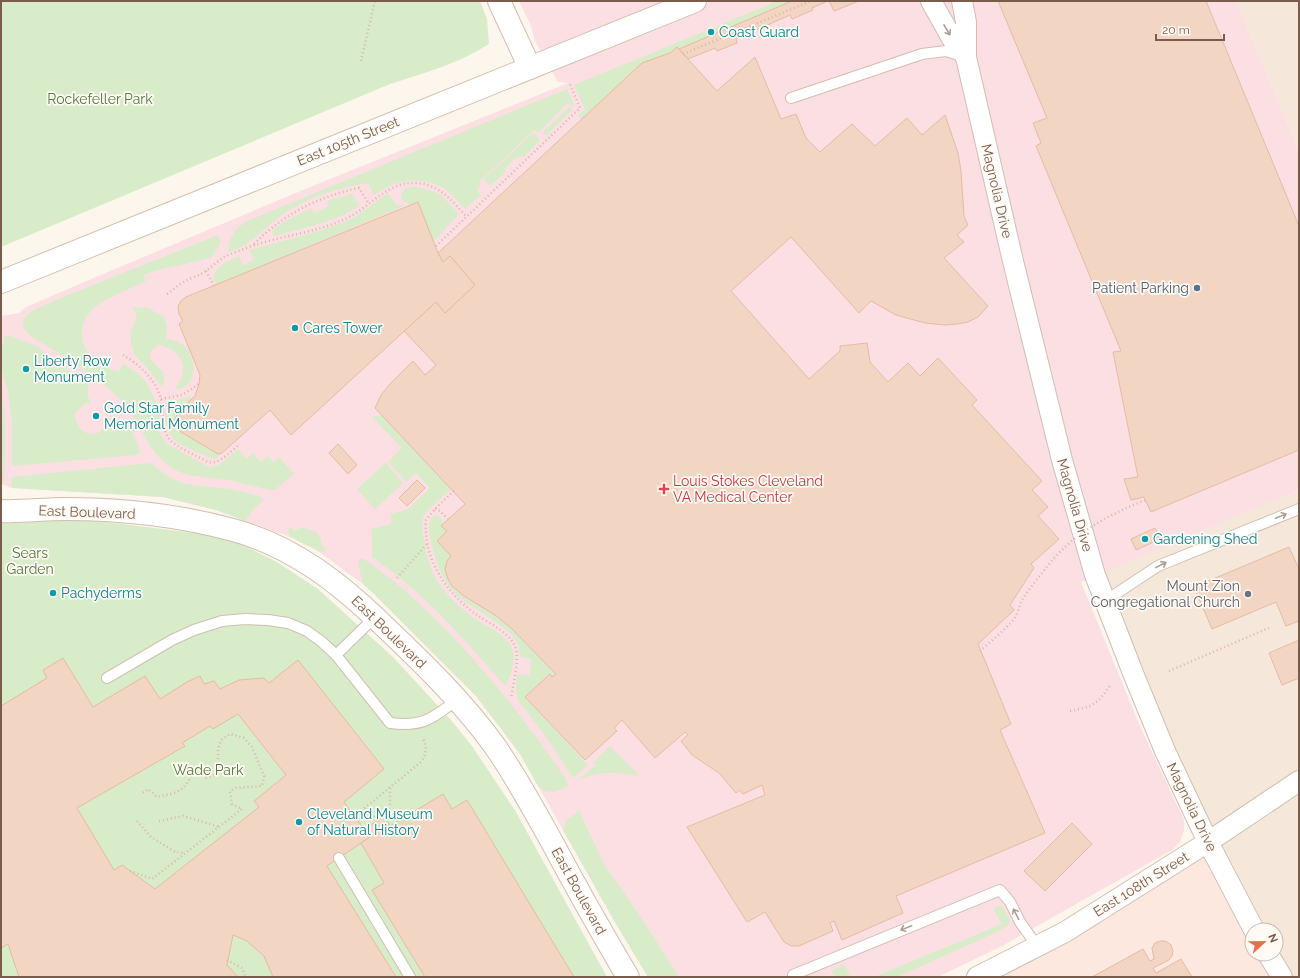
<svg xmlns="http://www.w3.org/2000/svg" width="1300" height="978" font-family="Raleway,sans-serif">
  <rect width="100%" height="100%" fill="#fdf6ec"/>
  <g fill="#f5e8da">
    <polygon points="1236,1 1299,1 1299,151"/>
    <polygon points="1299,490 1299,977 1282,977 1276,954 1276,930 1254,930 1095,575"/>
  </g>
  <polygon fill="#fde8e0" points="1208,842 1252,930 1252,954 1268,954 1282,977 977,977"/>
  <polygon fill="#fbdfe3" points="519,1 1236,1 1299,151 1299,490 1081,582 1139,724 1184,820 1184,830 1180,842 1172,850 1002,946 938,977 648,977 616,924 520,754 476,696 373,593 364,585 318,551 290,537 216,510 163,497 12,488 1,484 1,316 19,313 26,307 96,277 310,187 568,83 558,82 535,41 531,26"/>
  <g fill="#d8ecc9">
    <path d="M1,1H480L487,19L489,44C458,64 424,73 390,84L1,247Z"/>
    <polygon points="778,1 792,1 679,49 677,47 670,53 642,63 582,120 578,115 585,110 574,85"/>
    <path d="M567,89L575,107L568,103L538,133L534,130L478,183L481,184L477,190L481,195L465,209C459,203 452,194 445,189C422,175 395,179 374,195L368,183C337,188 305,198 279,217C269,225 259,235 249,242C243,247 236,249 229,252C226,242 236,228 245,222Z"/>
    <polygon points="569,107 572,110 548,134 544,135 543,132"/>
    <polygon points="533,133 540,140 524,157 517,157 504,169 506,172 490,186 484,179"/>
    <polygon points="413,186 429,190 441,195 459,214 433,242 418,202 410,205 402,200 401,195 404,189"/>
    <path d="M388,193L396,204L404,206L216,285L213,277C220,264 226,262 239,256L243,265L254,260L249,250L319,231L344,222L358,215Z"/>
    <path d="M352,194L359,206C334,223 304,227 276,236H274L272,233C276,224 302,213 311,208L314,213L329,206L327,201Z"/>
    <path d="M218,235C224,244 216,251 210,258C203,259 197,261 189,263C174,267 158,269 143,275L146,281C132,288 111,296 99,304C77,319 76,345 97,361C103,366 111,369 119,372L123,363L136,372L145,381L158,405L159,416L158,430L166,443L209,467L219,465L238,449L247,459L253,453L261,462L268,456L272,461L274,462L279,457L294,474L276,489L272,490C259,488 246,484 233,481C214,477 191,479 174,469C144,451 144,425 123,402C98,376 63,356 32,337C7,316 41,308 56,300Z"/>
    <path d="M133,307L148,308L164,317C167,325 169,331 165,339C170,339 175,340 180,343C196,352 201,387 177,389L175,388C178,383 182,380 183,374C185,359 174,347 159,345L151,351C148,361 156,365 163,371L164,383L161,386L153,375L135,355L131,344V331L137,317Z"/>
    <path d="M11,336L39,347L47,355L89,384C87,391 86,396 91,402L83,405L75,414C77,439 104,441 107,418L118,420L125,419C131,430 137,440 140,452L137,455L12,466V424L8,391L2,370L1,346L4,344V337Z"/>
    <path d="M1,387C7,420 6,452 3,485L1,484Z"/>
    <path d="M191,397L193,398L180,410L174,421L175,427L181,432L218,454L222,453L215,459C205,456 184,447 176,441C166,433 161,414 171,405C176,399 183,398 191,397Z"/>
    <path d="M383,415L452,488C446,494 427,510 424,516C420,524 423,532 424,540C426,552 429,565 434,575C442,591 457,605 471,616C483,625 501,631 510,644C518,657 511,673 506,685H504C464,639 423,591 372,557V529L391,524V514L408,509L430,488L416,473L406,482L388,462L402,448L372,417Z"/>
    <polygon points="150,463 168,476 184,484 230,489 260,496 263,500 252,511 245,521 216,510 163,497 12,488 11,478 13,477"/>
    <polygon points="386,463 403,483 375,509 357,489"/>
    <polygon points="1,512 81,519 203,534 239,543 277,562 318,589 393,657 451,720 472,746 516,812 607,977 1,977"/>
    <path d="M438,515L445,523L447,531L437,541L451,556C443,565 445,575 451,584C458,595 473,601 483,608C492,613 500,619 508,626C526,640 540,658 556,674L552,677L549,674L525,697L588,765L573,778L544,734L519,702L516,693V682L518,674L530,675L531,659L520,657C519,653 519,648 518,645C512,627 472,609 457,595C442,581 435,561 431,541C429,532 426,523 434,516Z"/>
    <polygon points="291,527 295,531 302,527 317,533 321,540 321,545 326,549 323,552 318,551 290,537 288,529"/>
    <path d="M360,559H364C374,567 385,574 395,582C462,639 516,707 566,779L568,786L554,792L545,791L538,786L520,754L476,696L373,593L364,585L358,565Z"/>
    <path d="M610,746L631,767L639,776C616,772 598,770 577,781L596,765L594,762Z"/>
    <polygon points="579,811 604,864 642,919 679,977 648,977 616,924 563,830 567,820"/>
    <polygon points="999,905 1003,908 1010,920 1008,925 999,931 897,977 874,977 1002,924 995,912 995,908"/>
    <polygon points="843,965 846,967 850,977 835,977 832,970"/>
  </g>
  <g fill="#f3d5c3" stroke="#e6bba3" fill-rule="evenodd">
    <polygon points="792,1 828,1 812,8 813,10 792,19 790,15 736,39 737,43 717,51 715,48 688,59 679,49"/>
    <polygon points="829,1 859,1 834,11"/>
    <polygon points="998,1 1206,1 1299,226 1299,450 1151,512 1144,497 1131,500 1124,479 1138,477 1113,352 1121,351 1036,146 1041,143 1033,123 1047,118"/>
    <polygon points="677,47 717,91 755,57 781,119 796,114 806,138 820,152 852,124 875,146 907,118 922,135 945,115 958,153 961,171 964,216 968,225 957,235 964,242 944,258 988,306 978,317 968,322 957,324 945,325 925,323 896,315 871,301 859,313 791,237 731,291 809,379 840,351 840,346 867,343 870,362 888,382 908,363 920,376 938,358 977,400 972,405 1042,481 1032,490 1048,507 1038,516 1059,539 1031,564 1034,568 1010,605 1014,610 978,644 1011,724 1000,730 1045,833 896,896 903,913 842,940 834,921 830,923 833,931 799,946 791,946 784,942 765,912 747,922 687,827 765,795 762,785 743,794 740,790 736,793 719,773 692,755 681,741 688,735 685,732 655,758 622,720 614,728 617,731 585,760 525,697 550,674 552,677 556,674 510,627 495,615 464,596 452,586 448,579 445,569 447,561 451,556 437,541 447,531 441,526 465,504 375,408 381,395 390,384 413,361 425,375 436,365 404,331 436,302 445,313 475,285 450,256 443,262 438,253 642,63 670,53"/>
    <polygon points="418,202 438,253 443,262 450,256 475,285 445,313 436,302 291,435 270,410 222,453 218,454 181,432 175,427 174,421 180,410 195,396 199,384 200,375 179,324 183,321 179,314 178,306 181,301 186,297"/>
    <polygon points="338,444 357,465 348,474 329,453"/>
    <polygon points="417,480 425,488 407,506 399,498"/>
    <polygon points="1155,528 1160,539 1136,550 1131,539"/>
    <polygon points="1289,547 1299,569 1299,621 1286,626 1276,602 1212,629 1194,587"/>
    <polygon points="1299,640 1299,678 1282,685 1269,653"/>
    <path d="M63,658L93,707L145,676L160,699L187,682L200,676L204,684L214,681L220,689L239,680L264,678L269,683L298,660L384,769L344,802L370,837L327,866L396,977H273L264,956L247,941L233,935L227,965L238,977H19L8,944L1,948V706L47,678L43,670ZM238,714L286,775L254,801L259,807L155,889L122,865L114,870L77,808L185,746L182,743L210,726L213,729Z"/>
    <polygon points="443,794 452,809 467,800 574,977 425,977 372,890 384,883 361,843 370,837 364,829 385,816 390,826"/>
    <polygon points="1072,823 1092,844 1045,891 1024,871"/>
    <polygon points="1160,941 1166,941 1171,945 1173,951 1172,956 1169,960 1153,968 1156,973 1181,959 1192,977 1092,977 1143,949 1150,961 1154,959 1152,948 1155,943"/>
  </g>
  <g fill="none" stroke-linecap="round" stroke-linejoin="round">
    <defs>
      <g id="service">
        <polyline points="791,98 922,54 946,51 962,56"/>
        <polyline points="1105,601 1158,566 1299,509"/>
        <polyline points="336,655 375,617"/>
        <path d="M107,678L172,640L194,630L222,621L245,619L268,620L288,623L307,631L322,642L336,655L390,723C424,727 431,719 457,700"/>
        <polyline points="339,858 410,977"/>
        <polyline points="793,975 1000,890 1010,902 1020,922 1037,946"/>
      </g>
      <g id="minor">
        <polyline points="931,1 953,40 966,57"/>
        <polyline points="962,1 966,22 966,57 1012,257 1062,460 1095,575 1133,673 1165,751 1208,842 1254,930"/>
        <polyline points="1268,954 1282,977"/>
        <polyline points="977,977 1065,932 1208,842 1299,781"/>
      </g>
      <g id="tertiary">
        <polyline points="499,1 530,68"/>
        <path d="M1,511C22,512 44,509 65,509C121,509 178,515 233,530C293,546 341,584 385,627C424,664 463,702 494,745C516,776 534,810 553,844C577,889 602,933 628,977"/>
      </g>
      <polyline id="secondary" points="1,282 695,1"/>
    </defs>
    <use href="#service" stroke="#d1beb0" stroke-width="12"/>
    <use href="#minor" stroke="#d1beb0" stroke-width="22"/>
    <use href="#tertiary" stroke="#d1beb0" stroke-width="24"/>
    <use href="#secondary" stroke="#d6c0b0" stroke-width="24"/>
    <g stroke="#d9b8a5" stroke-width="2.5" stroke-dasharray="1 3" stroke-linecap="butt">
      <polyline points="683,54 811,1"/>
      <polyline points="361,61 375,1"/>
      <path d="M254,244C284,214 317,197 359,188L369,204"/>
      <polyline points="436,246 580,108 569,82"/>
      <polyline points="206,271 214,286"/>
      <path d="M167,294C173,291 176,286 182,283C188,279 195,277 201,274C210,269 217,261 226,256C233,253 241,250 249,247C282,235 319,233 351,216C373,204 389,181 417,183C439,184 452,201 466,216"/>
      <path d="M123,355C140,365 156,380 161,399C165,413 160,428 170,440C176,447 199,457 208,462C219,465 231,451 240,444"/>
      <polyline points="161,399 182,395 199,384"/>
      <path d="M454,491L435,509L426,520C423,559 446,593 477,615C490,624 511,633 516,649C519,662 513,685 511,698"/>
      <polyline points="435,509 440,511 448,519"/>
      <polyline points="397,578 427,544"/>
      <polyline points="1169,671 1271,627"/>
      <path d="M1070,711C1094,706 1097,705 1111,684"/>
      <path d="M355,816L421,762C427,753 427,748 423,738"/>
      <polyline points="137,821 151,837 175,852 184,853"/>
      <polyline points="159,821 183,816 220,827"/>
      <polyline points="375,823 372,819 390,805 390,787"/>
      <path d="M130,871L152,879L242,809L232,804L230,791L236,788L262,786L264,776L252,747L244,738L230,734L221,740L218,749V774L207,778L194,771C183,793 179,792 157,797L148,789L142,793"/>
      <polyline points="227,960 242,968 246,977"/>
    </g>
    <use href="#service" stroke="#fff" stroke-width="10"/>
    <use href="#minor" stroke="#fff" stroke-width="20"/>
    <use href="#tertiary" stroke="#fff" stroke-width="22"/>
    <use href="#secondary" stroke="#fff" stroke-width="22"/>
    <path stroke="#d9b8a5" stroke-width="2.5" stroke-dasharray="1 3" stroke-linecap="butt" d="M980,651C989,643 1007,628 1014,619C1018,614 1019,606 1022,600C1029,589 1038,578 1046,568C1072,534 1107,515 1146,500"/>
  </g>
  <defs><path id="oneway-shaft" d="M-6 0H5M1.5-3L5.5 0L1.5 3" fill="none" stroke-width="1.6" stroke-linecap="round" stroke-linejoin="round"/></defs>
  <g stroke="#af9d94">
    <use href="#oneway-shaft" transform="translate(947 30) rotate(59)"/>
    <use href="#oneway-shaft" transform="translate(1281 516) rotate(-22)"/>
    <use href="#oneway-shaft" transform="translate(1161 565) rotate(-26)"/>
    <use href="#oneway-shaft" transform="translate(1016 914) rotate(-117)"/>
    <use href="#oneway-shaft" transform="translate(906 928) rotate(158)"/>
  </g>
  <g fill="#0f9aa8" stroke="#fffaf3" stroke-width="1.5">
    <circle cx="711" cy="32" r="4"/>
    <circle cx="295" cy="328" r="4"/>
    <circle cx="26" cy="369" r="4"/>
    <circle cx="96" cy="416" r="4"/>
    <circle cx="1145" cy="539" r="4"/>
    <circle cx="53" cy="593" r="4"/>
    <circle cx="299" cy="822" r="4"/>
  </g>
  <circle fill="#5c6f8a" stroke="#fffaf3" stroke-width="1.5" cx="1197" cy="288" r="4"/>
  <path fill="#e0444e" stroke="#fffaf3" stroke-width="1.5" d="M662 483h4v4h4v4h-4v4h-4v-4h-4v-4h4z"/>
  <circle fill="#6b7280" stroke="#fffaf3" stroke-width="1.5" cx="1248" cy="594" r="4"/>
  <g text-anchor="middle" stroke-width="3.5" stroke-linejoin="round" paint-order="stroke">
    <g font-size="14" fill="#0d838f" stroke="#fffaf3" text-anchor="start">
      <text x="719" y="37">Coast Guard</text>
      <text x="303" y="333">Cares Tower</text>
      <text x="34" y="366">Liberty Row<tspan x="34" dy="16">Monument</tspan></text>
      <text x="104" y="413">Gold Star Family<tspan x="104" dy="16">Memorial Monument</tspan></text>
      <text x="1153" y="544">Gardening Shed</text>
      <text x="61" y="598">Pachyderms</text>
      <text x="307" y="819">Cleveland Museum<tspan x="307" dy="16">of Natural History</tspan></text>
    </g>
    <g font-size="14" fill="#537a41" stroke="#fffaf3">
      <text x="100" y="104">Rockefeller Park</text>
      <text x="30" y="558">Sears<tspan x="30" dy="16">Garden</tspan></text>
      <text x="208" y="775">Wade Park</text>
    </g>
    <g font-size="14" fill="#7a5c4d" stroke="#fffaf3">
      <text transform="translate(348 141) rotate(-22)" y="5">East 105th Street</text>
      <text transform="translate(997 191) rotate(77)" y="5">Magnolia Drive</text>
      <text transform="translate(1075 505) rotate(74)" y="5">Magnolia Drive</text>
      <text transform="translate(87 512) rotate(2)" y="5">East Boulevard</text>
      <text transform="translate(389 632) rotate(44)" y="5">East Boulevard</text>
      <text transform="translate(1192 807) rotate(64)" y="5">Magnolia Drive</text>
      <text transform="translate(1141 884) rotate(-32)" y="5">East 108th Street</text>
      <text transform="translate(579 891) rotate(61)" y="5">East Boulevard</text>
    </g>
    <g font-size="14" fill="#4e5e75" stroke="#fffaf3" text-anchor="end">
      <text x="1189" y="293">Patient Parking</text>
    </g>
    <g font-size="14" fill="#be3a42" stroke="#fffaf3" text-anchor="start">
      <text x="673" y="486">Louis Stokes Cleveland<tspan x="673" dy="16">VA Medical Center</tspan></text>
    </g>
    <g font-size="14" fill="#5b616d" stroke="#fffaf3" text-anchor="end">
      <text x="1240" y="591">Mount Zion<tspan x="1240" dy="16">Congregational Church</tspan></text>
    </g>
  </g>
  <rect width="1300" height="978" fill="none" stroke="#7a5c4d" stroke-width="4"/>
  <g transform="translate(1264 942) rotate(68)"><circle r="19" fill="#fffaf3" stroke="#cabbb1"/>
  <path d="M0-3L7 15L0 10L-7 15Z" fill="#e76f51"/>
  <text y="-6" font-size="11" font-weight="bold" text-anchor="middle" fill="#7a5c4d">N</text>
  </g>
  <path d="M1156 34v6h68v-6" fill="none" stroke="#7a5c4d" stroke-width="2"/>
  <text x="1162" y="34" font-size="12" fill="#7a5c4d" stroke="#fffaf3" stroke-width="3" paint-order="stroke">20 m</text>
</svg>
